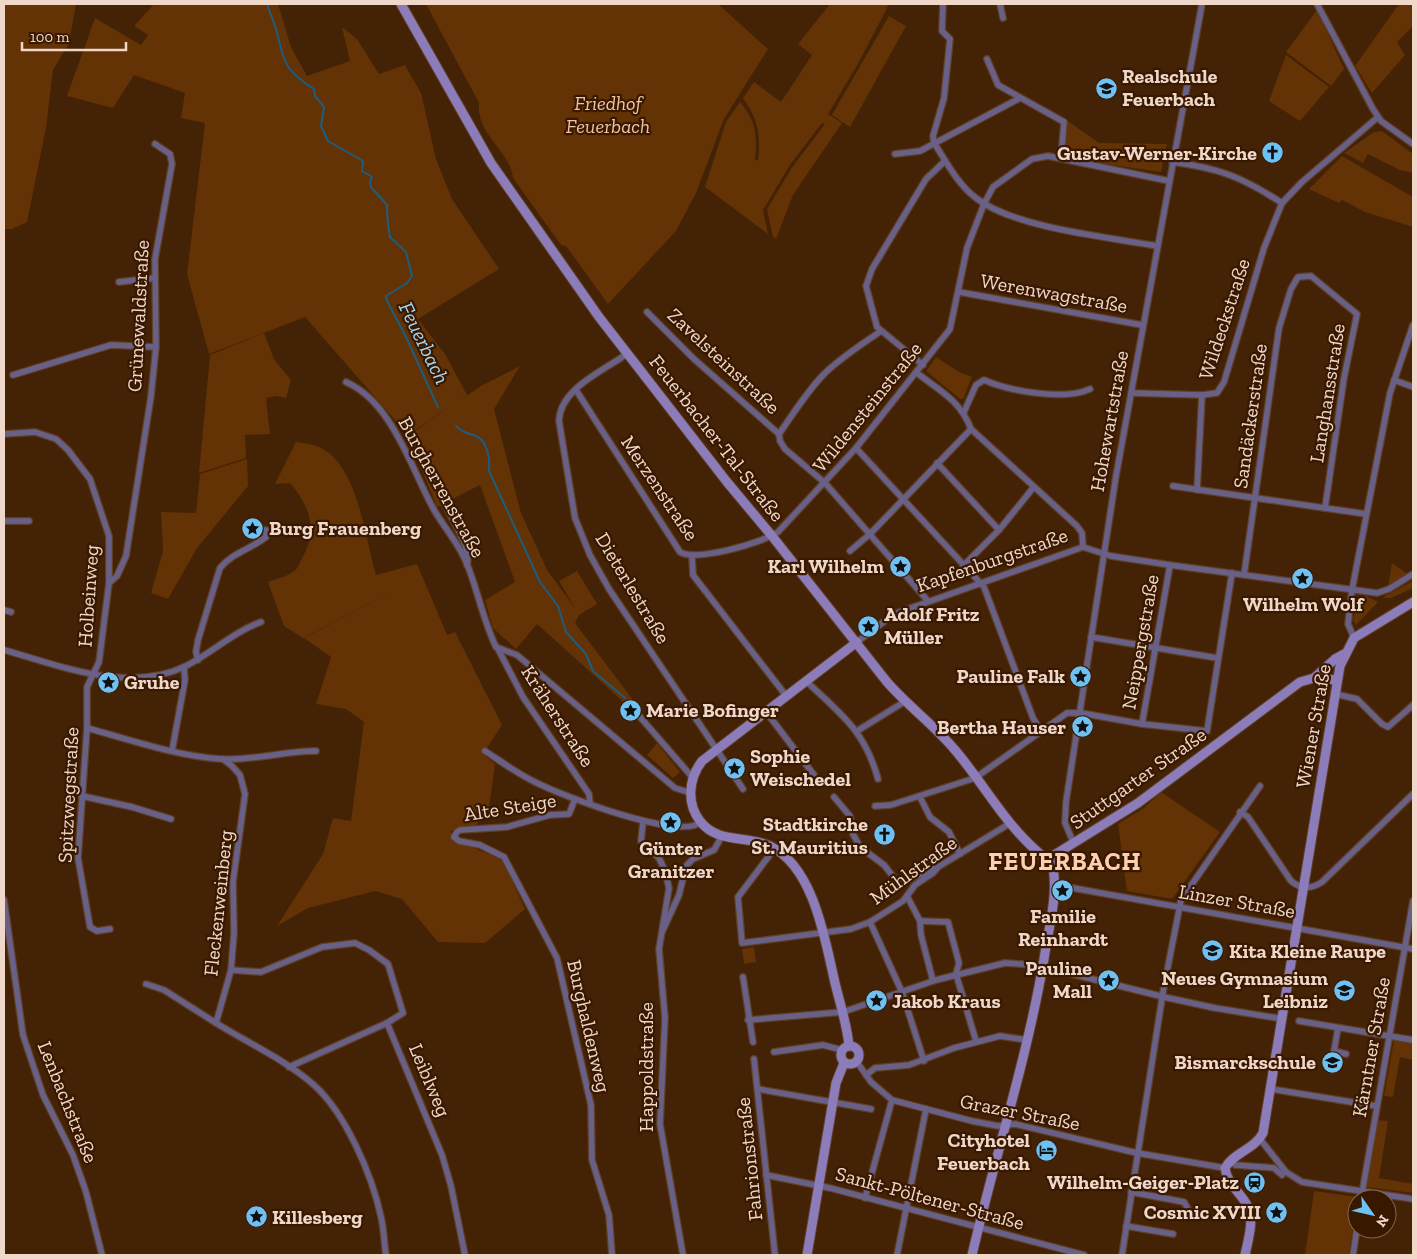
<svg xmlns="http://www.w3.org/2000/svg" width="1417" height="1259" font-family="'Zilla Slab',serif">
  <rect width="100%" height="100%" fill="#442206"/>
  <g fill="#633205">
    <polygon points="4,4 76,4 69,43 53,70 46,128 27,222 12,229 4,229"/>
    <polygon points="154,4 278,4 291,47 307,76 350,61 342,27 357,39 379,74 405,65 421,93 436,159 452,199 499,269 418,319 445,354 467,395 459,401 481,386 520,366 494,409 521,513 547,570 575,608 559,581 577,571 597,604 579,615 575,623 633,700 628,706 537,624 516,649 493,628 485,600 515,582 480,485 437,507 408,436 451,406 408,435 305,317 209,354 187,274 205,123 181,118 185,93 134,75 113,108 67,96 95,18 141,45 148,35 134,26"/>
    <path d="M426,4H718L768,49L724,119L696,193L676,231L608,304L566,246L561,245L513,178C510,150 476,135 479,103Z"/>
    <path d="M830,4H889L859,62L828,114L842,123L793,195L776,239L773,237L767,209L793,166L825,124L822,123L790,165L763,210L768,234L705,187L726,122L740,102C755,119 758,136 755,159L758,161C761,135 758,119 743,98L754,82L781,102L812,55L798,44Z"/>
    <polygon points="1399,4 1413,4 1413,26 1397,42 1405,55 1372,93 1355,66"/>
    <polygon points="1317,10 1344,69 1331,86 1286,52"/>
    <polygon points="889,16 906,26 850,127 832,115"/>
    <polygon points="1286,55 1329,87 1300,121 1269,101"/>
    <polygon points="1065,119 1099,143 1167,144 1161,172 1063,158"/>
    <polygon points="1382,131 1413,154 1413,173 1400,170 1368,154 1363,163 1344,153 1374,132"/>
    <polygon points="1342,156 1413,197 1413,227 1365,212 1342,200 1339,203 1309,189"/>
    <polygon points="264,333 274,359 291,380 286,398 277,396 266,398 270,434 245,435 246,458 199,473 210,355"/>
    <polygon points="936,357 959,372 972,377 963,399 960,399 926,371"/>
    <path d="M296,442C303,443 312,444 319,447C358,464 365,538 376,575L417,564L447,635L455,632L502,725L483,754L495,764L489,807L475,827L451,831L453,840L502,859L525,909L485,943L438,942L402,899L375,891L308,908L277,926L323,854L333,818L351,821L364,722L346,709L316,704L331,657L304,638L399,588L303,638L284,626L268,582C276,579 288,576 294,571C298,569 300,562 302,558C319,530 309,505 290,483L275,484Z"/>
    <polygon points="247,459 248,486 197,548 168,599 151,593 163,551 161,512 196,513 200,474"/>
    <polygon points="1392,563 1406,573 1388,586"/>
    <polygon points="1413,581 1413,588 1391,598 1384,598 1385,596"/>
    <polygon points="1361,596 1366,596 1378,602 1356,625 1353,620 1358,599"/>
    <polygon points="657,743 680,772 673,778 647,755"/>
    <polygon points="1161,792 1220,832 1172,899 1127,891 1118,824 1144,808"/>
    <polygon points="754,947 756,962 744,964 742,949"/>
    <polygon points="1394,1040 1413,1043 1413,1060 1400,1057 1393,1097 1384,1096"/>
    <polygon points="1377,1120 1388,1121 1379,1178 1413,1184 1413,1193 1366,1187"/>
    <polygon points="1314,1191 1357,1197 1349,1255 1305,1255"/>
  </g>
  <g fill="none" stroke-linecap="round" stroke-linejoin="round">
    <g stroke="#1e5d7e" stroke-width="2">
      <path d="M267,4C270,14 275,23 277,33C285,65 286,71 314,89L315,96L324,107L321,126L328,141L363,161L362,171L372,177L370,182L371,187L387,205C387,216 388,227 390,237L406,252L412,276L407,283L386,296L387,301L406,337L438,407"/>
      <path d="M456,426C463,432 465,433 474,435C488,440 490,458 489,471L540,582L558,606L566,632L586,654L593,671L625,698"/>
    </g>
    <defs>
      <g id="street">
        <path d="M943,4L942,31L950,39L944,98L933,136L934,143C946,161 958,185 976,198C1014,228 1108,237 1157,246"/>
        <polyline points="1000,4 1003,18"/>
        <polyline points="1317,4 1373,109 1381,121 1413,144"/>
        <polyline points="987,59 998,85 1064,122 1061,159"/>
        <polyline points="895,154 920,151 1020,98"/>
        <path d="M1172,162C1219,168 1242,177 1282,203"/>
        <polyline points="119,282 155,278"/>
        <polyline points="959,292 1142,325"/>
        <polyline points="647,312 694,359 779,434"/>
        <path d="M881,331C861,345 840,358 823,375C806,393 793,414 779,434L780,441L785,449L825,483L928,601"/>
        <path d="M628,353C604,371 560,388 559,421L575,518L590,555L609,589L743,789"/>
        <polyline points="923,365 877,327 866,286 872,269 926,179 945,161"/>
        <path d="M917,373C940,391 960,400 971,429L1077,526L1082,533L1083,547"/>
        <polyline points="13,375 111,345 156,347"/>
        <polyline points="1394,380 1413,387"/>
        <path d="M346,382C392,402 411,468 433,508C444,528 459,543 467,564C478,591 483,620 496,647L517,655L675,788L691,793"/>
        <path d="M576,390L680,552C696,562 762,543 778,532L856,448L950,329L967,248L984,204L993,187L1032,159L1048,156L1169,181"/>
        <polyline points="1131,393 1202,395 1217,393 1224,382 1264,248 1282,203 1302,182 1378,117"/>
        <path d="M964,412L976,385L984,380C1009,391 1065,401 1090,389"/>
        <polyline points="4,434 35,432 56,439 68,450 90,479 109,536 109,583 99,662 87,687 87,728 78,858 90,927 97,931 110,929"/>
        <polyline points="856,448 984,587 1033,718 1041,731"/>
        <polyline points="937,463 999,530"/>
        <polyline points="1173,486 1366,514"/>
        <polyline points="1197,490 1202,395"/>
        <path d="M444,503C451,517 472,549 467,565"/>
        <polyline points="4,521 29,521"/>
        <polyline points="850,551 870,534 971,429"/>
        <polyline points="692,557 693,575 787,697"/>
        <polyline points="963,566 999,530 1033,488"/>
        <polyline points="1244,575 1279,328 1291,289 1298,277 1311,276 1357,314 1344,378 1325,508"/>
        <polyline points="109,583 117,576 126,556 151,396 156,347 155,259 172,164 170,154 155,144"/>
        <polyline points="4,610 11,612"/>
        <polyline points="1091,637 1217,658"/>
        <polyline points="1354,638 1348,624 1352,590 1390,393 1413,325"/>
        <polyline points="857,642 894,614 1083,547 1111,556 1170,565 1377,593 1389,589 1413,574"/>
        <polyline points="497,647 523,697 589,794 590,803"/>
        <path d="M4,650C61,666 128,694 186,666C212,653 233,632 261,622"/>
        <path d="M198,660L196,652L198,640L220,568C232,553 251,549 266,537V530"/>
        <path d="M807,682C841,714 865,731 878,779"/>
        <polyline points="1335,694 1357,699 1382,724 1388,727 1413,705"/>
        <polyline points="634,710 693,778"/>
        <polyline points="767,713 814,775"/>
        <polyline points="1142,724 1170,565"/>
        <path d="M87,728C131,740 176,756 221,759C252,761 284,751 316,751"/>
        <polyline points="857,731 904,702"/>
        <polyline points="172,751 185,680 184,667"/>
        <path d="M485,751C502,762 519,775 537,783C563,796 680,841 701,822"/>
        <path d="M223,759L232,766L240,775L245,794L233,882L234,933L231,970L216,1023C248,1043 286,1060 314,1085C346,1114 372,1175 381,1217C384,1229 384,1243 386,1255"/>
        <polyline points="82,796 132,807 171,819"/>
        <polyline points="834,797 850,816 853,834 860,847 884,865 899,884 938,867"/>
        <polyline points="920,797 930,817 949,832 960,854"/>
        <polyline points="575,799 569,814 550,815 507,827 460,830 457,832 454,837 459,841 480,845 504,857 557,958 591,1105 592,1160 609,1215 612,1255"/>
        <polyline points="875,806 891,805 975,778 1067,713 1081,713 1142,724 1207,731 1232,573"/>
        <path d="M1240,812L1248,817L1291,881C1302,890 1311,889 1322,882L1413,794"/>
        <polyline points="643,822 641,841 659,858 665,871 669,888 659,949 665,1018 660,1124 683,1255"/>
        <polyline points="1074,844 1065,823 1066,802 1116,476 1202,4"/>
        <polyline points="775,848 738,897 742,943 851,929 870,922 903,901 915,885 933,873 938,867 1009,824"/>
        <polyline points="1056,885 1413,949"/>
        <polyline points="907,896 920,921 921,935 933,981"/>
        <polyline points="4,900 23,1035 43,1095 73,1155 86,1192 102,1255"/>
        <polyline points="920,921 948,922 959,963 956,974"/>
        <polyline points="870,922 902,992 924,1061"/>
        <polyline points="662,932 679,895 686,866 693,859 714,850 722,836"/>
        <polyline points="231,970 261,972 322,947 355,943 369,950 388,964 403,1013 387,1023"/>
        <polyline points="956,974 976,1041"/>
        <polyline points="743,977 753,1042"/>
        <polyline points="146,984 164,990 216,1023"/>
        <polyline points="748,1020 843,1012 936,980 1005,963 1036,965 1164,997 1215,1008 1283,1019"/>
        <polyline points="1299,1021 1413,1040"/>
        <polyline points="1338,1028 1334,1051 1346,1054"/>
        <polyline points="774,1052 823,1045 842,1050"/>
        <polyline points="754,1059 775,1255"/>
        <polyline points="857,1062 871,1082 892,1100 972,1121 998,1126 1015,1124 1137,1153 1225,1168"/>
        <polyline points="289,1067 387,1023 442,1155 451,1186 465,1255"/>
        <polyline points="866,1075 875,1068 909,1065 954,1048 1000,1036 1027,1040"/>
        <polyline points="758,1089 871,1109"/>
        <polyline points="1271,1089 1376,1106"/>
        <polyline points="1260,1139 1286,1172 1302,1182 1413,1199"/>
        <polyline points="1231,1160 1235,1165 1274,1168 1282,1175"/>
        <polyline points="766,1175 830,1188 1084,1255"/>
        <polyline points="1131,1192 1184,1202 1188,1209"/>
        <polyline points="865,1198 892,1100"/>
        <polyline points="1361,1199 1413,901"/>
        <polyline points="1126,1226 1173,1234"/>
        <polyline points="897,1255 926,1109"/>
        <polyline points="1122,1255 1163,992 1181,900 1260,786"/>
        <polyline points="1353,1255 1357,1228"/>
      </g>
      <g id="secondary">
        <path d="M401,4L491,163L599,317L727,482L772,536L887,682C908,706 934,725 955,750C984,784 1004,823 1039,853L1044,857H1051"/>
        <polyline points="1314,678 1335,659 1344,654"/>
        <polyline points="1051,857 1138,803 1300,682 1314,678 1337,680"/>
        <circle cx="850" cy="1055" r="9"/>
        <path d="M849,1046C847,1024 840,1004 835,983C825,940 814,867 770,846C747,835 717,844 700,821C686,803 689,778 702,761L857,642"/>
        <polyline points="807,1255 836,1083 844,1063"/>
        <path d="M972,1255C995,1156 1027,1059 1044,959C1049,924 1060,892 1051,857"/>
        <path d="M1245,1255C1248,1240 1255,1219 1247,1205C1240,1192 1227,1184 1225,1168C1233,1153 1255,1149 1263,1133L1340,666L1354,638L1413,602"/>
      </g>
    </defs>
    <use href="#street" stroke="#5f3f25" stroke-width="8"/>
    <use href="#secondary" stroke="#5f3f25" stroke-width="11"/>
    <use href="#street" stroke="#696087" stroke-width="5.5"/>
    <use href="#secondary" stroke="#8c7cba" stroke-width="9"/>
  </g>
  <defs>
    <symbol id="school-disc" viewBox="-11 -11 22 22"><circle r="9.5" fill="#6dc2f3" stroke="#391800"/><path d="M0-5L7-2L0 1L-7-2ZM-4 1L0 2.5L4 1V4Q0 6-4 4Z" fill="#111"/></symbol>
    <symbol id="church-disc" viewBox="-11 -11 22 22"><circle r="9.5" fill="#6dc2f3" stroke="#391800"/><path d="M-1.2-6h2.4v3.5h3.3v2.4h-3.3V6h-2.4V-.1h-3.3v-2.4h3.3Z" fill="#111"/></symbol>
    <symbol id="sight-disc" viewBox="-11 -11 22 22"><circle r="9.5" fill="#6dc2f3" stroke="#391800"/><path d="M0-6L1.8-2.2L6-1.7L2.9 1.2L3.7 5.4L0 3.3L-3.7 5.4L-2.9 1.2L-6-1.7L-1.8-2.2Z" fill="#111"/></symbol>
    <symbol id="hotel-disc" viewBox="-11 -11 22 22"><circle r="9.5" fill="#6dc2f3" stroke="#391800"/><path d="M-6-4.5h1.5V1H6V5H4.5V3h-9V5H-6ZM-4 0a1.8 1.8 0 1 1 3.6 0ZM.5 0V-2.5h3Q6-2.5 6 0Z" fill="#111"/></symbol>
    <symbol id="station-disc" viewBox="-11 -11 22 22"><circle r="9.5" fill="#6dc2f3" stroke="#391800"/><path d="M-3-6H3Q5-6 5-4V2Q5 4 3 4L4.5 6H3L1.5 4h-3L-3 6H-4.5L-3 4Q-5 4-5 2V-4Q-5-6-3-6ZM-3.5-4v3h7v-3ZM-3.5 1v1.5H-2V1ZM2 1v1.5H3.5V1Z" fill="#111"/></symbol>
  </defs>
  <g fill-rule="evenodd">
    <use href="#school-disc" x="1094" y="76" width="25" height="25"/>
    <use href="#church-disc" x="1260" y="140" width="25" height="25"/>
    <use href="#sight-disc" x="240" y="516" width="25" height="25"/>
    <use href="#sight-disc" x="888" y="554" width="25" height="25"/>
    <use href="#sight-disc" x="1290" y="566" width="25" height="25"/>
    <use href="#sight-disc" x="856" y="614" width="25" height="25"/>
    <use href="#sight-disc" x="1068" y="664" width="25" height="25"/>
    <use href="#sight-disc" x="96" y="670" width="25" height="25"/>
    <use href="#sight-disc" x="618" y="698" width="25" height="25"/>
    <use href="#sight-disc" x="1070" y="714" width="25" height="25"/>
    <use href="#sight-disc" x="722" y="756" width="25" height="25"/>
    <use href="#sight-disc" x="658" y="810" width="25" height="25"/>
    <use href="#church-disc" x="872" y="822" width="25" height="25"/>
    <use href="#sight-disc" x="1050" y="878" width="25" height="25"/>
    <use href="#school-disc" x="1200" y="938" width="25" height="25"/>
    <use href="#sight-disc" x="1096" y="968" width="25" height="25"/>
    <use href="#school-disc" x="1332" y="978" width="25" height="25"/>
    <use href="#sight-disc" x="864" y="988" width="25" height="25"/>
    <use href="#school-disc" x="1320" y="1050" width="25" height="25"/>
    <use href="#hotel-disc" x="1034" y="1138" width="25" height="25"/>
    <use href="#station-disc" x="1242" y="1170" width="25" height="25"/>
    <use href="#sight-disc" x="1264" y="1200" width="25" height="25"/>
    <use href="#sight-disc" x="244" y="1204" width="25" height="25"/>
  </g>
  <g text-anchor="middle" stroke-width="4.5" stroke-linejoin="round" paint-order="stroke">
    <g font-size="20" font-weight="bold" fill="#efd8c9" stroke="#391800" text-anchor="end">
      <text x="1122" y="83" text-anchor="start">Realschule<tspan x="1122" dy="23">Feuerbach</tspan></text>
      <text x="1257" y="160">Gustav-Werner-Kirche</text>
      <text x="269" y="535" text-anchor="start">Burg Frauenberg</text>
      <text x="884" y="573">Karl Wilhelm</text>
      <text x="1303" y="611" text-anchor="middle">Wilhelm Wolf</text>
      <text x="884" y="621" text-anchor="start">Adolf Fritz<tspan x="884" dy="23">Müller</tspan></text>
      <text x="1065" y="683">Pauline Falk</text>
      <text x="124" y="689" text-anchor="start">Gruhe</text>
      <text x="646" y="717" text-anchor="start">Marie Bofinger</text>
      <text x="1066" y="734">Bertha Hauser</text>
      <text x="750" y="763" text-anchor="start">Sophie<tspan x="750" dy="23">Weischedel</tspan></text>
      <text x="868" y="831">Stadtkirche<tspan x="868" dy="23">St. Mauritius</tspan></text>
      <text x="671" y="855" text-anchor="middle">Günter<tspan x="671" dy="23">Granitzer</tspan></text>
      <text x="1063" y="923" text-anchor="middle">Familie<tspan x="1063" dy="23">Reinhardt</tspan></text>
      <text x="1229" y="958" text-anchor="start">Kita Kleine Raupe</text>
      <text x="1092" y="975">Pauline<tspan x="1092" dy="23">Mall</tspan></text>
      <text x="1328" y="985">Neues Gymnasium<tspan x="1328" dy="23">Leibniz</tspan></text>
      <text x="892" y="1008" text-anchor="start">Jakob Kraus</text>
      <text x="1316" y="1069">Bismarckschule</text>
      <text x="1030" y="1147">Cityhotel<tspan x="1030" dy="23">Feuerbach</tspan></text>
      <text x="1239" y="1189">Wilhelm-Geiger-Platz</text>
      <text x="1261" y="1219">Cosmic XVIII</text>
      <text x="272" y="1224" text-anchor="start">Killesberg</text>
    </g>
    <g font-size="20" font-style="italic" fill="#f2c4a5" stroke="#391800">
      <text x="608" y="110">Friedhof<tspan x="608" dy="23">Feuerbach</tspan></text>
    </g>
    <g font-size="20" fill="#efd8c9" stroke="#391800">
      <text transform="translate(1054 293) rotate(10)" y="7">Werenwagstraße</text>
      <text transform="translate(138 316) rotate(-87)" y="7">Grünewaldstraße</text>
      <text transform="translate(1224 319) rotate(-72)" y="7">Wildeckstraße</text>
      <text transform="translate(724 361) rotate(43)" y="7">Zavelsteinstraße</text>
      <text transform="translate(1327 393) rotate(-81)" y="7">Langhansstraße</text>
      <text transform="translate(867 407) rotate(-51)" y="7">Wildensteinstraße</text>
      <text transform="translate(1250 416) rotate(-82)" y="7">Sandäckerstraße</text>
      <text transform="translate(1109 421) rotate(-80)" y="7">Hohewartstraße</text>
      <text transform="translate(717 438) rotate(52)" y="7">Feuerbacher-Tal-Straße</text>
      <text transform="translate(442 487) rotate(61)" y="7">Burgherrenstraße</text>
      <text transform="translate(660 488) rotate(56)" y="7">Merzenstraße</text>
      <text transform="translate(992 560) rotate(-19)" y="7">Kapfenburgstraße</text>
      <text transform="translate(633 588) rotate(59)" y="7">Dieterlestraße</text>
      <text transform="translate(88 596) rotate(-86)" y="7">Holbeinweg</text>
      <text transform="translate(1140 642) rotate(-80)" y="7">Neippergstraße</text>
      <text transform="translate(558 716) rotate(57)" y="7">Kräherstraße</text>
      <text transform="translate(1313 726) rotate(-80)" y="7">Wiener Straße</text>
      <text transform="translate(1138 778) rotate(-35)" y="7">Stuttgarter Straße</text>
      <text transform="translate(68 795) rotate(-87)" y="7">Spitzwegstraße</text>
      <text transform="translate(510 807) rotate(-9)" y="7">Alte Steige</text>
      <text transform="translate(913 870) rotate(-36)" y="7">Mühlstraße</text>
      <text transform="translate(1237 901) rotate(10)" y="7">Linzer Straße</text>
      <text transform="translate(218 903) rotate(-84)" y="7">Fleckenweinberg</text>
      <text transform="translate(589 1026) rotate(77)" y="7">Burghaldenweg</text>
      <text transform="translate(1371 1047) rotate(-80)" y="7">Kärntner Straße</text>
      <text transform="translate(646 1067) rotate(-90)" y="7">Happoldstraße</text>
      <text transform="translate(430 1080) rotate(67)" y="7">Leiblweg</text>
      <text transform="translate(68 1102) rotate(68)" y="7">Lenbachstraße</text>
      <text transform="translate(1020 1112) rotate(11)" y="7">Grazer Straße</text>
      <text transform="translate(749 1159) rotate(-96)" y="7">Fahrionstraße</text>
      <text transform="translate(930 1198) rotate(15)" y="7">Sankt-Pöltener-Straße</text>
    </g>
    <g font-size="21" font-style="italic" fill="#a5d7f5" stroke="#391800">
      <text transform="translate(424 343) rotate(64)" y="7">Feuerbach</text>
    </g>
    <g font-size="25" font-weight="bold" letter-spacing="1" fill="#fccfb0" stroke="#391800">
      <text x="1065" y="870">FEUERBACH</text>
    </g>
  </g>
  <rect width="1417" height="1259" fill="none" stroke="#efd8c9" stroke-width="10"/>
  <g transform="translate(1372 1214) rotate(124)"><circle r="24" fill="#391800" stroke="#826550"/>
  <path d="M0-4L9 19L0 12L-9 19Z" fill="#6dc2f3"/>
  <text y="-8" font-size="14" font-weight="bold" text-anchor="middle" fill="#efd8c9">N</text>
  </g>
  <path d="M22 42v8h104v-8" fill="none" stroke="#efd8c9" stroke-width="2.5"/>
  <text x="30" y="42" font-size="15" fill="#efd8c9" stroke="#391800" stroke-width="4" paint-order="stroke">100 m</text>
</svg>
